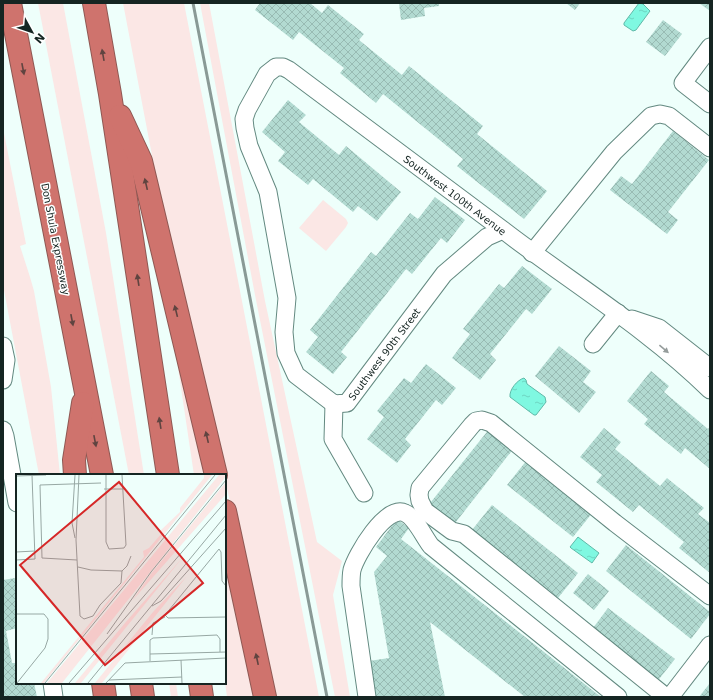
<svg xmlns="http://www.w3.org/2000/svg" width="713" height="700" font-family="'DejaVu Sans',sans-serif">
  <defs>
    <pattern id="water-ripples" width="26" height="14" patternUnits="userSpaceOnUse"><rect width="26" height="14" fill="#7ff8e1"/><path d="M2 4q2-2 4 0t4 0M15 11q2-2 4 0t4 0" fill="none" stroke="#6dd4c1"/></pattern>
    <pattern id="building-cross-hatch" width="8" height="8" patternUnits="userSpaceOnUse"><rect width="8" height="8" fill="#b2dad1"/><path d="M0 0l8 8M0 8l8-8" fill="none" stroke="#98bbb3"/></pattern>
  </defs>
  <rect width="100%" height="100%" fill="#eefffb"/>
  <g fill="#fbe7e5">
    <polygon points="38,3 63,3 106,233 144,475 129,475"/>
    <polygon points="123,3 184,3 319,697 272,697 246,568 170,250"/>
    <polygon points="200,3 209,3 265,301 317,542 342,561 333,595 350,697 335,697 255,295"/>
    <polygon points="3,128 26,244 20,246 30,277 34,291 51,387 60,475 39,475 3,285"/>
    <polygon points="323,200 346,219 348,223 346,227 326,251 299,228"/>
    <polygon points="174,341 210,475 194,475"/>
    <polygon points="225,540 258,697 227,697 225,682"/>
    <polygon points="169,683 176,683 178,697 171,697"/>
  </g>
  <g fill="url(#water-ripples)" stroke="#5fb9a8">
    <polygon points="639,3 643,4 650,11 636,30 633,31 624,25 624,23"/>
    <path d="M524,378L526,380L527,384L545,397L546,402L536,415H534L510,397C509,390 517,380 524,378Z"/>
    <polygon points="578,537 599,553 592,563 571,548 570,547"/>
  </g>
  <g fill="url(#building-cross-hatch)">
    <polygon points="260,3 310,3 322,13 328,5 364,34 359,40 402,75 409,66 483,126 477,134 547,191 524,219 457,166 463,159 383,94 376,103 340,73 344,68 299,32 293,40 255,10"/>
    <polygon points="399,3 439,3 439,6 424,8 425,16 401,20"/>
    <polygon points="566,3 580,3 575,10"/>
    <polygon points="699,3 710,3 710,11"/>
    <polygon points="663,20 682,34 665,56 646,42"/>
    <polygon points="288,100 306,115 299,122 339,155 346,146 401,192 377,221 358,206 353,212 313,179 308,185 278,161 285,152 262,132"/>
    <polygon points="673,131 709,160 668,212 678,220 667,234 610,190 621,176 632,184"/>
    <polygon points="435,197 465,220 447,243 441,238 412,274 406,269 341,352 347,357 333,374 306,352 318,337 310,330 371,252 376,256 410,213 418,219"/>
    <polygon points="522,266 552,289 532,314 526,309 490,354 496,360 480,380 452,358 470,334 463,329 499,284 504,288"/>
    <polygon points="559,346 591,371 583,382 596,392 579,413 535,376"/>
    <polygon points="426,364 456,388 442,405 436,400 405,439 411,445 397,463 367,439 384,417 377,411 404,378 411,383"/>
    <polygon points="651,371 669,386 664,392 708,429 710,427 710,469 685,448 681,454 644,424 648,419 627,401"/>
    <polygon points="490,428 514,448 452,527 427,507"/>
    <polygon points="604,428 621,442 615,449 660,486 667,478 704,508 698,514 710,523 710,573 679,548 684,542 639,505 633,512 596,482 602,475 580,457"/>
    <polygon points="527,460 593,512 573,537 507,485"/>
    <polygon points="492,505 578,573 558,598 472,530"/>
    <polygon points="397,519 409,528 401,539 601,697 525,697 430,622 445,697 375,697 369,661 389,658 374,572 387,556 376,547"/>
    <polygon points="626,545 710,612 710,614 691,639 606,571"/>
    <polygon points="588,574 609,591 594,610 573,593"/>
    <polygon points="15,578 17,587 17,628 6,631 12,663 17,663 17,683 34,683 37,697 3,697 3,580"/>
    <polygon points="608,608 675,659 656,683 590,632"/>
    <polygon points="710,683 710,697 699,697"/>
  </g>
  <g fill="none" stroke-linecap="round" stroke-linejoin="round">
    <defs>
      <g id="minor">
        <polyline points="710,47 683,83 710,104"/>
        <path d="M503,230L487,237L444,274L347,403L334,404L296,375L286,353L284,332L287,298L268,192L249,146L245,128L244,119L247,110L267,74L276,67H283L289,70L503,230C572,283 648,329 710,390"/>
        <polyline points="532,253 614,152 651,116 660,114 669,116 710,148"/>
        <polyline points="632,319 659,328 710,368"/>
        <polyline points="593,344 618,313"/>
        <polyline points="3,346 6,360 3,380"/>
        <polyline points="334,404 333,439 364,493"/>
        <polyline points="3,430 5,436 17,503"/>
        <polyline points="52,683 54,697"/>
        <path d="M367,697L351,586C351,581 351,575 352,570C356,555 386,504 405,513C415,517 424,537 431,546L618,697"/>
        <polyline points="666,697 464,534 452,531 425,511 420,501 419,495 420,488 472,425 476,421 482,420 491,423 615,523 710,596"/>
        <polyline points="670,697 710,645"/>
      </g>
      <g id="highway">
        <polyline points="10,3 102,475"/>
        <polyline points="94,3 110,94 168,475"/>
        <polyline points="120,116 141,161 216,475"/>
        <polyline points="75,475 74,460 83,403"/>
        <polyline points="225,511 265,697"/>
        <polyline points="103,683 105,697"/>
        <polyline points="141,683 143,697"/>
        <polyline points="200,683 202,697"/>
      </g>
    </defs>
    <use href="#minor" stroke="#638980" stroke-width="19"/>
    <use href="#highway" stroke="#8e5853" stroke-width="24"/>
    <use href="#minor" stroke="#fff" stroke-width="17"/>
    <use href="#highway" stroke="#cf736d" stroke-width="22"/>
    <polyline stroke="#899a96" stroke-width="3" points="193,3 327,697"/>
  </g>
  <defs><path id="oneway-solid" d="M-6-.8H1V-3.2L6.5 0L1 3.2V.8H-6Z"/></defs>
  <g fill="#5f4440">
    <use href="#oneway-solid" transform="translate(103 55) rotate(-100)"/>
    <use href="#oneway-solid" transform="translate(23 69) rotate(79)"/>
    <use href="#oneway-solid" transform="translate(146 184) rotate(-103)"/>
    <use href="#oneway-solid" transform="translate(138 280) rotate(-99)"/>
    <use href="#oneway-solid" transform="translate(176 311) rotate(-104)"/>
    <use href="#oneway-solid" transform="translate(72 320) rotate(79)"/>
    <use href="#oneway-solid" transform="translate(160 423) rotate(-99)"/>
    <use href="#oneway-solid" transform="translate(207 437) rotate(-103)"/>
    <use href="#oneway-solid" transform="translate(95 441) rotate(79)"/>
    <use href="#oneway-solid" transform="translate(257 659) rotate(-102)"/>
  </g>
  <use fill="#969d9c" href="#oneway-solid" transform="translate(664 349) rotate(40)"/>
  <g text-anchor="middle" stroke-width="3" stroke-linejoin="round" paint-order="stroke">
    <g font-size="10" fill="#152522" stroke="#fff">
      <text transform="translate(455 195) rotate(37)" y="4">Southwest 100th Avenue</text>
      <text transform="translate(56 239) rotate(79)" y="4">Don Shula Expressway</text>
      <text transform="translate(384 354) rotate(-53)" y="4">Southwest 90th Street</text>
    </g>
  </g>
  <g transform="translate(16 474)">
    <rect width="210" height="210" fill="#eefffb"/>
    <path d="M188,1H196L28,209H25L128,83L127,77L133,74L146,59L144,57L164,38V34L188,4ZM203,1H210L208,5L46,209H31ZM210,8V20L116,127L134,101ZM167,83L65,209H59L109,149ZM171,102L86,209H79L137,138Z" fill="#fbe7e5"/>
    <path fill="none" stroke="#97a8a4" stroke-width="1" d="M90,1V68L93,75L108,74L110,71L106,1M0,2L30,1M88,15H108M59,64L56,49L59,1M0,78L19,77M0,86L19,85L16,1M61,86L26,84L24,11L85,9M62,93L75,96L106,97L105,109L84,131L77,142L68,145L64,142L60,66L63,1M106,97L111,92L115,82M210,112L206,107L205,78L203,75L149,141L152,144L210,143M136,132L145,127L210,54M0,140H28L32,145V165L29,174L1,209M91,160L135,98L210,6M136,161L137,149L149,143M134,180L210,178M165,186L166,209M134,187V166L137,164L201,161L204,165V178M93,206L166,203M29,209L199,1M53,209L210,27M72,209L210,41M90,209L109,189L210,184"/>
    <path fill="#d62828" fill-opacity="0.15" stroke="#d62828" stroke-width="2" d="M103,8L187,109L89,191L4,91Z"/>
    <rect width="210" height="210" fill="none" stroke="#152522" stroke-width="2"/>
  </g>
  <rect width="713" height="700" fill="none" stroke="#152522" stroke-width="8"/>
  <g transform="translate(32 32) rotate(130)" stroke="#ffffff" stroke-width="3" paint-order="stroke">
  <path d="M0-3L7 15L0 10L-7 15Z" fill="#152522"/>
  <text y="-6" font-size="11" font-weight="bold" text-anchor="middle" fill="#152522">N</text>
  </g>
</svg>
